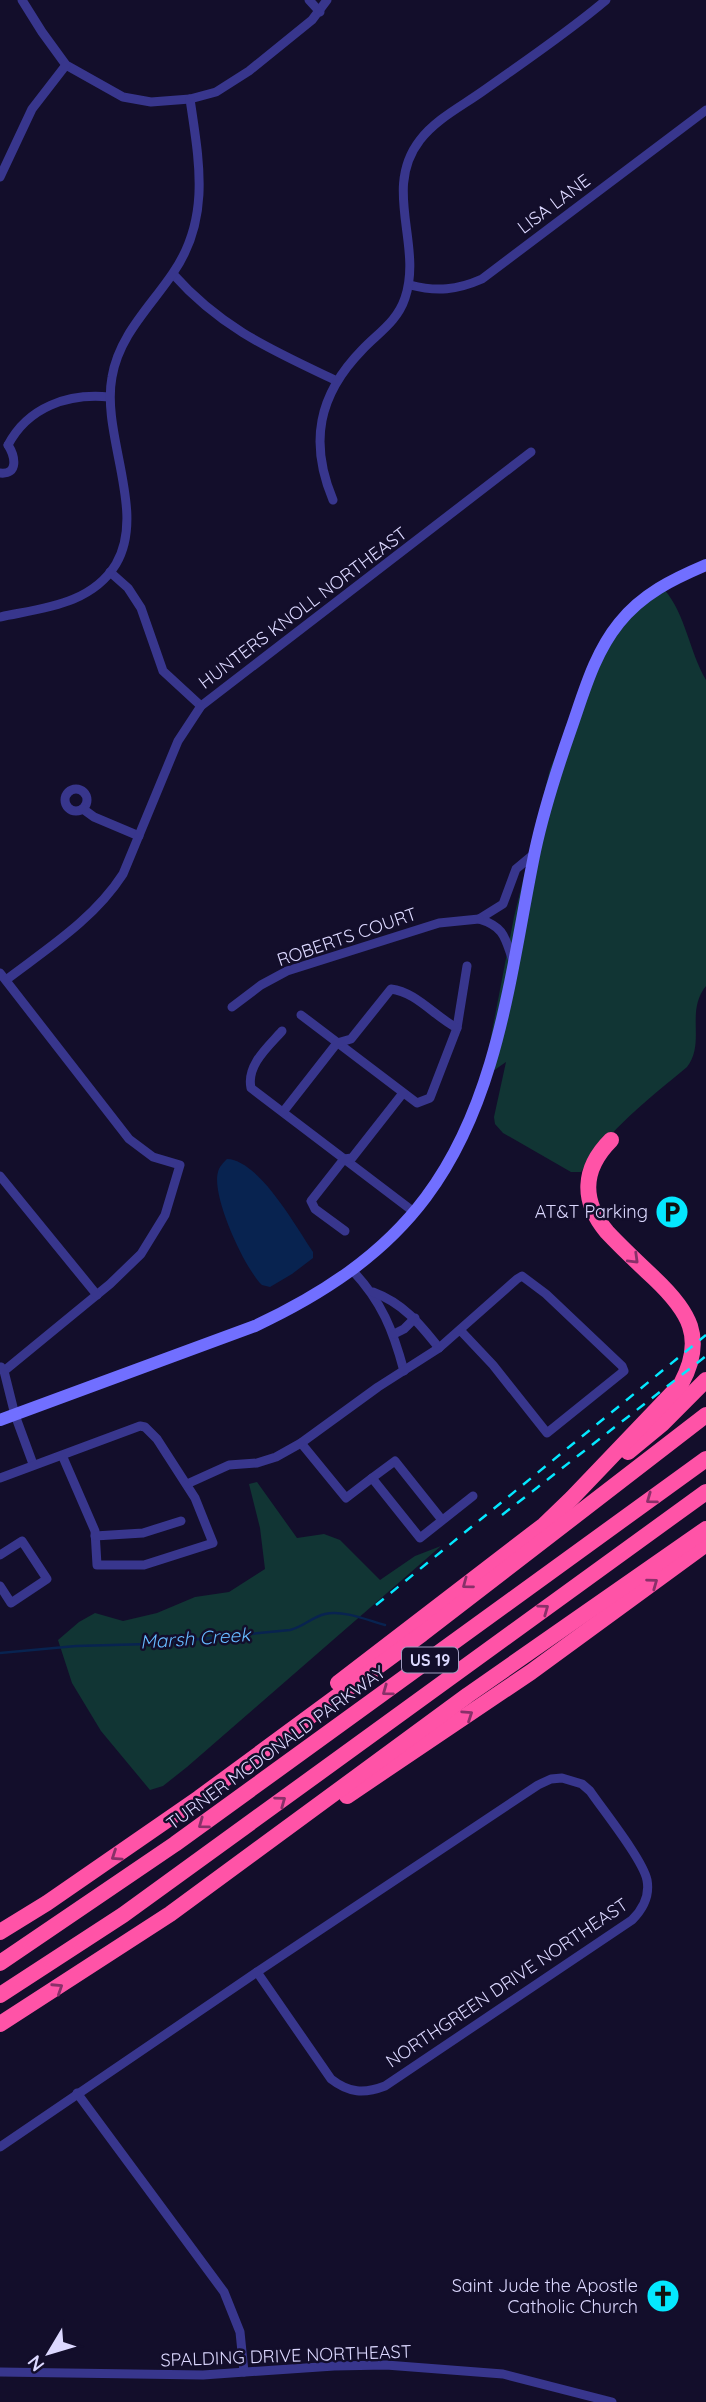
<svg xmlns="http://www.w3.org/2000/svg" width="706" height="2402" font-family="Quicksand,sans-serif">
  <rect width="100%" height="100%" fill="#130e2b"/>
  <g fill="#113534">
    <path d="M664,589C686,615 689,651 706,680V986C685,1012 706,1042 687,1067C645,1102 612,1127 581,1172H571L503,1133L495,1124L494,1117L506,1062L483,1078L514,917L550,769L608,633Z"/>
    <polygon points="257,1482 297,1538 324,1534 340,1540 380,1580 415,1556 441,1546 187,1767 163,1786 150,1790 101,1731 72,1683 58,1640 79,1622 95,1613 123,1621 157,1613 195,1597 229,1592 265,1569 260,1528 249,1484"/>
  </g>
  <path fill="#082350" d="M227,1159C259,1160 296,1227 313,1252V1258L292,1274L270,1287L262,1285C245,1269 211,1196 218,1172C219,1167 223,1163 227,1159Z"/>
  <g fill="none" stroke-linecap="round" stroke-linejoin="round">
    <path stroke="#082350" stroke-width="2.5" d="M0,1653L76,1646L149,1644L290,1630C303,1627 312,1617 325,1614C344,1610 367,1620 385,1625"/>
    <g stroke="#38368d" stroke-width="9">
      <polyline points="22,0 42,32 66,65 123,97 151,102 190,99 216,92 249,71 312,20 327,0"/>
      <polyline points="309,0 320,12"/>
      <polyline points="0,177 32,109 66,65"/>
      <path d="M173,274C222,329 272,350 337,381"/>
      <path d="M410,285C437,292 457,290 482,279L706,110"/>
      <path d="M8,445C28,407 68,393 109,397"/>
      <path d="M0,473C19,475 15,456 8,445"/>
      <path d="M333,500C309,443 318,395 362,350C378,333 397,322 405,298C423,245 382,189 420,140C436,119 462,106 483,91C525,61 567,33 606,0"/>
      <polyline points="110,572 128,588 141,608 163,671 201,706"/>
      <path d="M0,617C42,608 91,605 116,564C147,512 101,435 112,377C119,335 151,306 173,273C211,218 199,161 190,99"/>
      <circle cx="76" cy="800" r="11"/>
      <polyline points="83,809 94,817 139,836"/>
      <path d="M513,961C505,938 505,927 479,919L503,904L516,869L534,854"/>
      <polyline points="0,973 129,1139 153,1157 180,1165 165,1215 141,1254 110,1284 4,1371"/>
      <path d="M6,980C48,948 94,919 123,874L178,741L201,706L531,452"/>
      <polyline points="232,1007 261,985 287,971 439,923 479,919"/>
      <polyline points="301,1015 417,1103 430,1098 457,1028 467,966"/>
      <path d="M282,1031C269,1046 246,1065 251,1088L414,1212"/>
      <path d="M283,1112L337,1043L351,1039L391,989C416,992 434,1016 457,1028"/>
      <polyline points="0,1176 97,1295"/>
      <polyline points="345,1231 315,1209 311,1201 344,1159 352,1158 403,1093"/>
      <path d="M352,1270C382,1302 393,1330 404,1371"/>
      <path d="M373,1292C403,1303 420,1324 439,1348"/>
      <polyline points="394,1334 404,1329 415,1318"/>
      <polyline points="1,1367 4,1371 15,1415 33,1464"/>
      <polyline points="301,1443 346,1498 372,1478 420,1538 473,1496"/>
      <polyline points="0,1478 140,1426 145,1427 157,1439 195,1498 213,1543 144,1565 97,1565 95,1531 62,1455"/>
      <polyline points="372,1478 395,1461 442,1520"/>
      <polyline points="187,1484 229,1465 257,1463 276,1457 301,1443 378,1387 439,1348 517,1279 522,1276 546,1294 622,1366 624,1371 547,1433 493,1365 460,1330"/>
      <polyline points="95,1536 143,1533 181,1521"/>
      <polyline points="0,1555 22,1541 47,1579 11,1603 0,1586"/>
      <path d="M562,1778L582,1784L590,1791C603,1810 643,1860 647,1880C650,1896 643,1909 632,1920L385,2086C364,2094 349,2093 331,2079L257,1972L538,1785L551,1779Z"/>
      <polyline points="77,2093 224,2292 240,2332 244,2372"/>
      <polyline points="0,2147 257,1972"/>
      <polyline points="0,2372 203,2375 334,2366 386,2365 503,2374 612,2402"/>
    </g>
    <path stroke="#716fff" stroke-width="12" d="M0,1420L255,1326C321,1295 382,1256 426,1197C500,1098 511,967 535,851C544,809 557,769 571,729C584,692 594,654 619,623C642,594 673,579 706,565"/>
    <g stroke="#ff53a7" stroke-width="16">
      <polyline points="628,1452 662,1424 706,1380"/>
      <path d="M338,1683L544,1525L572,1498L681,1384C706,1338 689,1311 654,1278C638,1263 622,1248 607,1232C581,1201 582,1169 611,1140"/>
      <polyline points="347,1796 531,1672 706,1544"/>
      <polyline points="0,1932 47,1903 199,1798 422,1634 706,1415"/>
      <polyline points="0,1963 175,1844 706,1459"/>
      <polyline points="0,1995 123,1915 706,1492"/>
      <polyline points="0,2024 170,1914 468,1695 706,1529"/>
    </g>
    <g stroke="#04e8ff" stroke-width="2.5" stroke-dasharray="10 9" stroke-linecap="butt">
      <polyline points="502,1515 706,1356"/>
      <polyline points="376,1605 706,1335"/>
    </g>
  </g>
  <defs><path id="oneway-chevron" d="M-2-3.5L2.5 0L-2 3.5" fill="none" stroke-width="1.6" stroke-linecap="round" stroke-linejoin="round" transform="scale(1.75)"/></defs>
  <g stroke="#893069">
    <use href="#oneway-chevron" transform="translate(634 1259) rotate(44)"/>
    <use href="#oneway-chevron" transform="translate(651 1499) rotate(144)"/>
    <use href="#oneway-chevron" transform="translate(653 1583) rotate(-36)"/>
    <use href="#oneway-chevron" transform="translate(467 1584) rotate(143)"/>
    <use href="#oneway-chevron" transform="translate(544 1609) rotate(-36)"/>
    <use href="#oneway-chevron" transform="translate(387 1691) rotate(144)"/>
    <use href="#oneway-chevron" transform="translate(468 1715) rotate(-34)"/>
    <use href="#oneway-chevron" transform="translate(281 1801) rotate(-36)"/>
    <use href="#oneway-chevron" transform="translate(203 1824) rotate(144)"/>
    <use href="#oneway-chevron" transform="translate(116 1856) rotate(146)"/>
    <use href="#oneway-chevron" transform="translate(58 1988) rotate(-33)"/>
  </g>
  <defs>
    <symbol id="parking-disc" viewBox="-11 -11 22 22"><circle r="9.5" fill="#04e8ff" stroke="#130e2b"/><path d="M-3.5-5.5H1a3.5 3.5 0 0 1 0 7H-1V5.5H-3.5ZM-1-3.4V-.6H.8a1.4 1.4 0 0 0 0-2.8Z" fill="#111"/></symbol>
    <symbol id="church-disc" viewBox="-11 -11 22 22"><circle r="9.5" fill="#04e8ff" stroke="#130e2b"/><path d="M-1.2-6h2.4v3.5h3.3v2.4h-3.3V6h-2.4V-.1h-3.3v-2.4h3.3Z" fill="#111"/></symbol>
  </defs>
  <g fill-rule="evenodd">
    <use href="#parking-disc" x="653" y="1193" width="38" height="38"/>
    <use href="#church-disc" x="644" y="2277" width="38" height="38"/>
  </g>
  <g text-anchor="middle" stroke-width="5" stroke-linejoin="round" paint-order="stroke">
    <rect fill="#130e2b" stroke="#a09bbf" stroke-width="2" x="402" y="1647.5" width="56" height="25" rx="5"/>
    <g font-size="16" font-weight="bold" fill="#dcd8ff">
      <text x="430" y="1666">US 19</text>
    </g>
    <g font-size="18" fill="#dcd8ff" stroke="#130e2b">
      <text transform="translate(554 204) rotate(-37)" y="6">LISA LANE</text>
      <text transform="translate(303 608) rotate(-37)" y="6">HUNTERS KNOLL NORTHEAST</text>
      <text transform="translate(347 937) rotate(-19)" y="6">ROBERTS COURT</text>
      <text transform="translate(276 1748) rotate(-36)" y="6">TURNER MCDONALD PARKWAY</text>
      <text transform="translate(507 1983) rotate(-34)" y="6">NORTHGREEN DRIVE NORTHEAST</text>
      <text transform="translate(286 2356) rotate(-2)" y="6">SPALDING DRIVE NORTHEAST</text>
    </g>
    <g font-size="18" fill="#dcd8ff" stroke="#130e2b" text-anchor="end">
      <text x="648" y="1218">AT&amp;T Parking</text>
      <text x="638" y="2292">Saint Jude the Apostle<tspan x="638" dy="21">Catholic Church</tspan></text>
    </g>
    <g font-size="19" font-style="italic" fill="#66baff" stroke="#130e2b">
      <text transform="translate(195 1638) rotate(-4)" y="7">Marsh Creek</text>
    </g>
  </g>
  <g transform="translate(49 2353) rotate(232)" stroke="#130e2b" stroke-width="5" paint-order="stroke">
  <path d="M0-5L12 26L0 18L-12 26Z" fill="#dcd8ff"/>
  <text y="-10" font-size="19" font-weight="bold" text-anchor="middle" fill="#dcd8ff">N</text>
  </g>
</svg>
